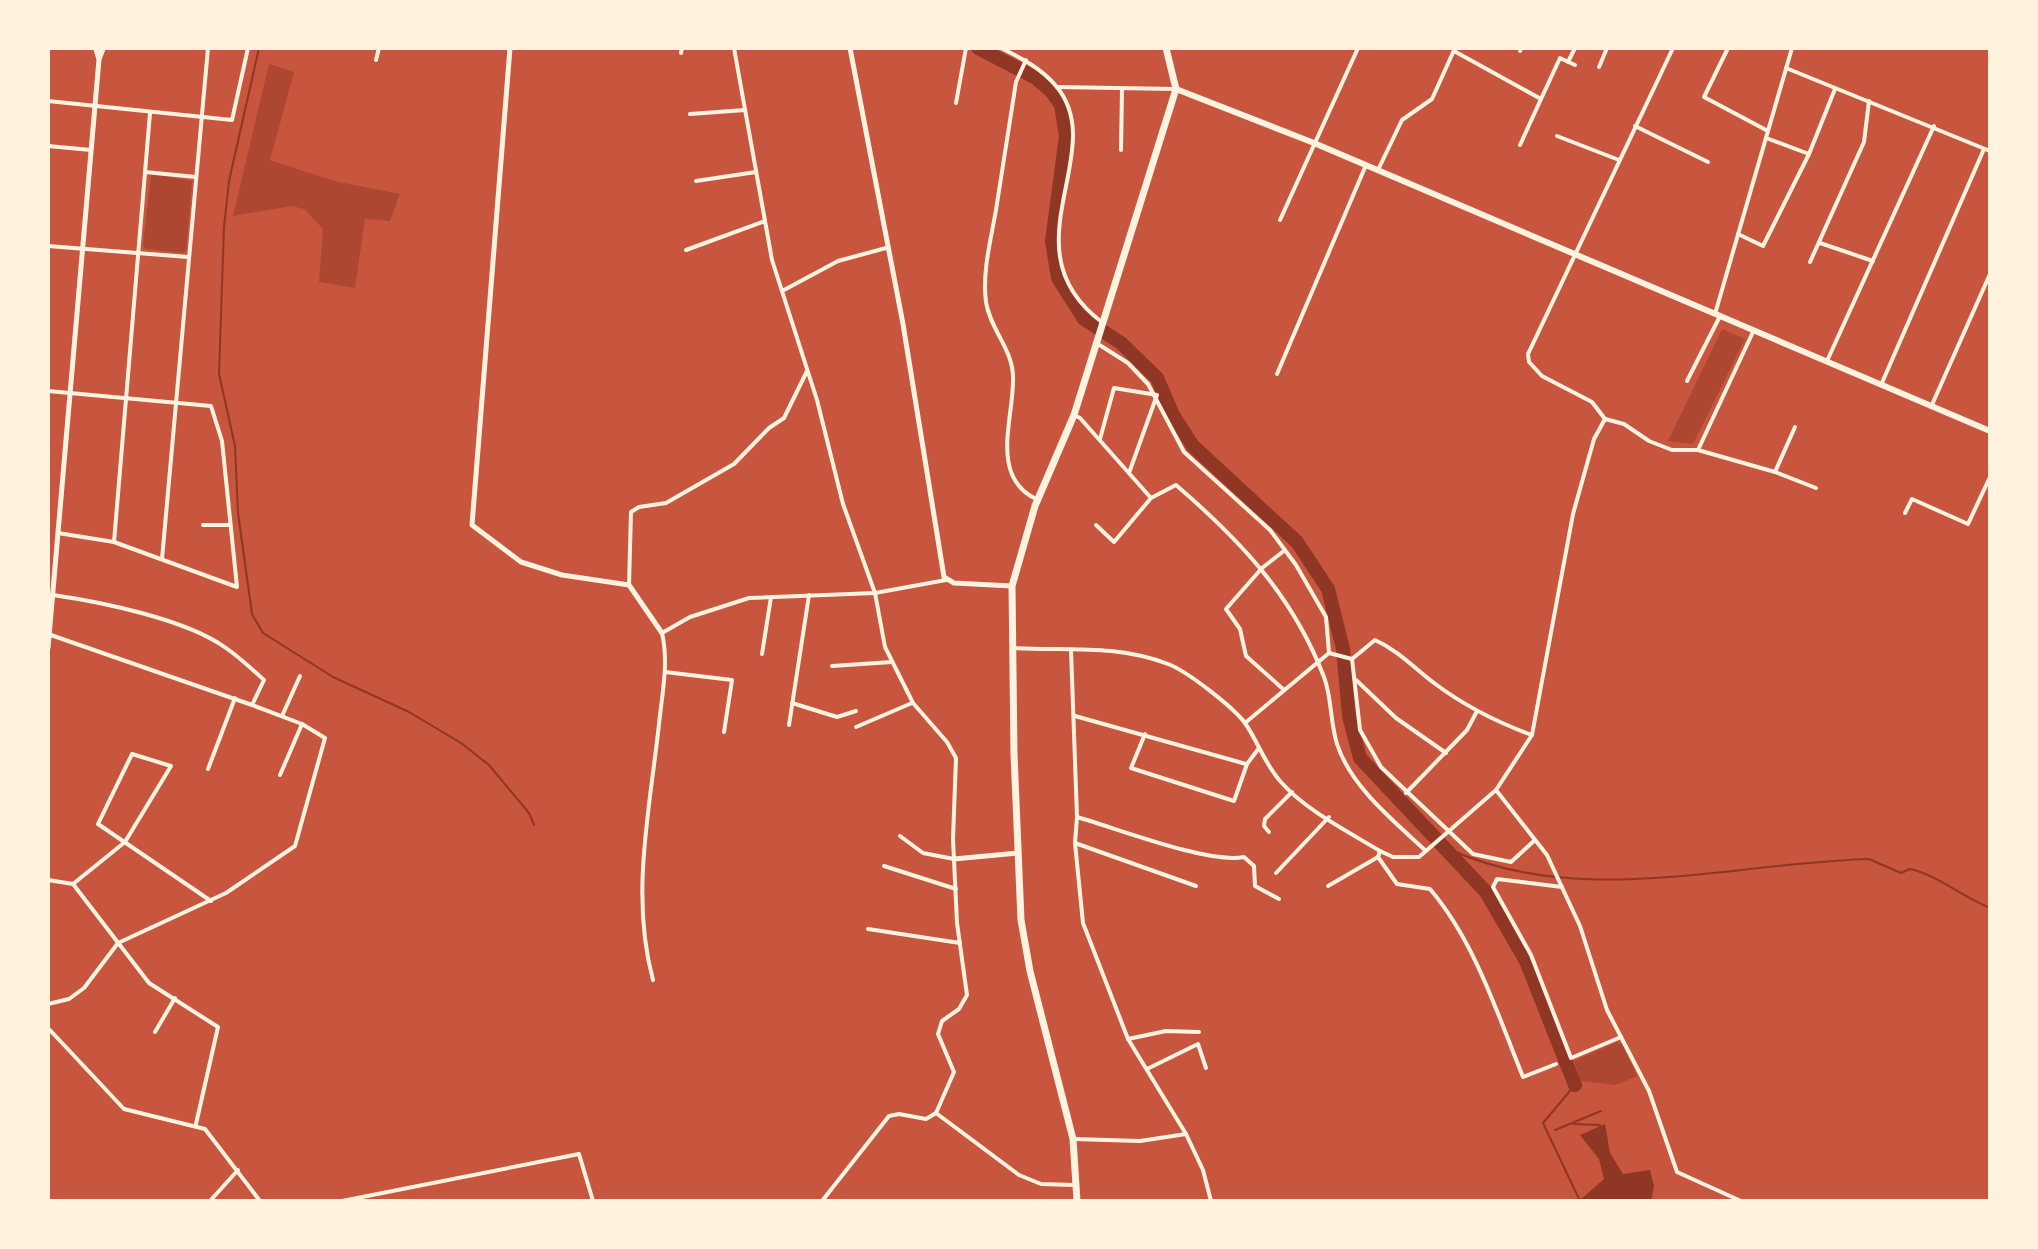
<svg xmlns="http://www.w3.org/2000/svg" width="2038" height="1249" font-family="Inter,sans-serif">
  <rect width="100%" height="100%" fill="#c8553d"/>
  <g fill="#ae4732">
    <polygon points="269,64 294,72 270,160 334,181 400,194 390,221 365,219 355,288 319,282 323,229 304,209 292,206 233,216"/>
    <polygon points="151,174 192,181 186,251 183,253 146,249 143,246"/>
    <polygon points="1722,329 1745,339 1693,444 1668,441"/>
    <polygon points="1617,1042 1622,1044 1637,1076 1616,1085 1581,1081 1574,1061"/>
  </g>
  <polygon fill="#8f3625" points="1605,1124 1610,1153 1623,1174 1650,1170 1654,1186 1651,1201 1579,1201 1604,1179 1599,1159 1580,1135"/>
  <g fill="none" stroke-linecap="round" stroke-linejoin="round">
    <g stroke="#8f3625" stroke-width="2">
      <polyline points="259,48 229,181 224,227 219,374 235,446 238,513 252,614 263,633 333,677 409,712 461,743 489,765 529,813 534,825"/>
      <path d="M1449,849C1579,909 1731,863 1869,859L1901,873L1910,869C1940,876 1962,897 1990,908"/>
      <polyline points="1575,1085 1543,1123 1580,1201"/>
      <polyline points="1573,1124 1600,1125"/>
      <polyline points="1555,1130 1601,1111"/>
    </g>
    <polyline stroke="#8f3625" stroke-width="14" points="978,48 1036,78 1051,91 1061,105 1066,136 1052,241 1058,278 1084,319 1121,343 1157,378 1173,415 1193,446 1297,542 1328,589 1343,649 1349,716 1360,758 1486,892 1526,961 1575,1085"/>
    <g stroke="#fff3e0" stroke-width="4">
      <polyline points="95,48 98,58"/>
      <polyline points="734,48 772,260 817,400 843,504 875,593 885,647 913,703 947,742 956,758 953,839 957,923 967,995 959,1009 942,1021 938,1034 954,1072 936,1113 926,1119 899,1114 889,1116 822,1201"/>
      <path d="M1001,48C1021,58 1041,68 1056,86C1112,152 1003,249 1103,323"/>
      <polyline points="1673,48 1528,354 1529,362 1542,376 1592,402 1605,419 1624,424 1649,441 1672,450 1698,450 1775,472 1816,488"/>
      <polyline points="1728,48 1704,97 1768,131"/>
      <polyline points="1454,51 1541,99 1560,58 1575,65"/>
      <polyline points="1520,51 1521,48"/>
      <polyline points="681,53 682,48"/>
      <polyline points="100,58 104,48"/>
      <polyline points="376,60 379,48"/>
      <path d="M1026,60L1016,82C1009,125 1003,167 996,210C991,239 982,272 986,302C990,329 1012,348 1013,376C1015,415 988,476 1036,499"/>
      <polyline points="1568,62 1575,48"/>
      <polyline points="1599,67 1607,48"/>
      <polyline points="1786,68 1990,151"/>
      <polyline points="1057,87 1175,89"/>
      <polyline points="48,101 232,120 248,48"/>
      <polyline points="956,103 966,48"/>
      <polyline points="690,114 745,110"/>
      <polyline points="1635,126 1708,162"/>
      <polyline points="1557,136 1619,160"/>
      <polyline points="1766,138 1809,154 1835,89"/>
      <polyline points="1520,145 1541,99"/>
      <polyline points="48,146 91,150"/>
      <polyline points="1121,150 1122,89"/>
      <polyline points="1378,170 1402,120 1432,99 1455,48"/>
      <polyline points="145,172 196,177"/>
      <polyline points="696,181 756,172"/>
      <polyline points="1280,220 1358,48"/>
      <polyline points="1738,234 1763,246 1809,154"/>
      <polyline points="1820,243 1873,261"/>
      <polyline points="48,246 188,257"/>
      <polyline points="686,250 765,221"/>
      <polyline points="1810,262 1864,142 1869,101"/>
      <polyline points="784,290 838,261 886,248"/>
      <polyline points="1715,314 1792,48"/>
      <polyline points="1098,344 1128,363 1148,384 1184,452 1270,530 1296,565 1326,617 1329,653"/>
      <polyline points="1827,361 1934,126"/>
      <polyline points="1277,374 1366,165"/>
      <polyline points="1687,381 1719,318"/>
      <polyline points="1881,385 1984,149"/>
      <polyline points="48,391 211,406 222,441 237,587 114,542 58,533"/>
      <polyline points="1931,407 1990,274"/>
      <path d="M1074,415L1080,418L1151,498L1176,485C1241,541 1293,596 1324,677C1332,698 1330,722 1337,744C1351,787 1394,821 1426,851"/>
      <polyline points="1100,439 1114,388 1157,395 1129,473"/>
      <polyline points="1698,450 1753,332"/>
      <polyline points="1775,472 1795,427"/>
      <polyline points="1905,513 1912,499 1968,524 1990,477"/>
      <polyline points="203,525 230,525"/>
      <polyline points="1096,525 1114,542 1151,498"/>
      <polyline points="114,542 150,113"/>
      <polyline points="162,559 208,48"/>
      <polyline points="629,585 631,512 639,507 666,503 734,464 769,428 784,418 807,371"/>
      <path d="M53,595C101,602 186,619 226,648C239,657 252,669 264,680L252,705"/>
      <polyline points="48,634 252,705 302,724 325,738 295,846 226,893 118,943 84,988 69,999 48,1004"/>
      <path d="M1012,648C1067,651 1115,644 1168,664C1187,671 1233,707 1245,723C1258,742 1265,764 1280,781C1305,810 1347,831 1380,851L1393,857H1419L1496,790L1532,735L1573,514L1594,439L1605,419"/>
      <polyline points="1071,650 1077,817 1075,843 1083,923 1128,1039 1186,1134 1203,1170 1211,1201"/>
      <polyline points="1329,653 1352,659"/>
      <polyline points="762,654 771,597"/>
      <polyline points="1352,659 1360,730 1381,767 1473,854 1511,862 1535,840"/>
      <path d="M1352,659L1375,640C1399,651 1413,667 1434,683C1466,707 1496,722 1532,735"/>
      <polyline points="832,666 892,662"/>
      <polyline points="665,672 732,680 724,732"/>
      <polyline points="1356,680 1396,718 1446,753"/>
      <polyline points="1283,689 1246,656 1240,629 1226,609 1262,568 1285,550"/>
      <polyline points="792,703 837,717 856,711"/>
      <polyline points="282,716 300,676"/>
      <polyline points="1075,716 1246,764"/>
      <polyline points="1245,723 1329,653"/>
      <polyline points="789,725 809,595"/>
      <polyline points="856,727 912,703"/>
      <polyline points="1145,734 1131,768 1234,801 1247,764 1259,748"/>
      <polyline points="208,769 235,698"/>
      <polyline points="280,775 302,724"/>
      <polyline points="1496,790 1547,855 1580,926 1607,1010 1649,1091 1677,1172 1741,1201"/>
      <polyline points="1406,793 1467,730 1476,713"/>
      <path d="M1077,817C1116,828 1208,864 1244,857L1254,866L1255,886L1279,899"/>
      <polyline points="1269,832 1264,826 1265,819 1292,792"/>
      <polyline points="900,836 923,853 954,859"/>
      <polyline points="1075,843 1196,886"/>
      <path d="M1380,851L1378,857L1397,884L1430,889C1475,942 1497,1013 1523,1077L1556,1064"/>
      <polyline points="884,866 956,889"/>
      <polyline points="1276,873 1329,817"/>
      <polyline points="48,880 73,884 125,842 171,766 132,754 98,824 211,901"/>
      <polyline points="73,884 149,983 218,1027 196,1124"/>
      <polyline points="1328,886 1378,857"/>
      <polyline points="1562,887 1497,879 1493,887 1531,955 1571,1058 1621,1037"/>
      <polyline points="868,929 960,943"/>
      <path d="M653,980C630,896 650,808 659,724C662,694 669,663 662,633L690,617L749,598L875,593L946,580"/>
      <polyline points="48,1028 124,1109 205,1129 260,1201"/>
      <polyline points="155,1032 175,998"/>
      <polyline points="1128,1039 1166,1031 1199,1032"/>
      <polyline points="1147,1069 1198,1044 1206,1068"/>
      <polyline points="936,1113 1019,1175 1041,1184 1074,1185"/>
      <polyline points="1073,1139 1140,1141 1186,1134"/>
      <polyline points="210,1201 238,1170"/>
      <polyline points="342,1201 579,1154 593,1201"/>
    </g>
    <g stroke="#fff3e0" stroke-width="5">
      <polyline points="510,48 472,525 521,562 562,575 629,585 662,633"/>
      <polyline points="850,48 903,324 944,577 954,583 1012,586"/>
      <polyline points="48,648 100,48"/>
      <polyline points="954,859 1018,853"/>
    </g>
    <polyline stroke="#fff3e0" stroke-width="6" points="1176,89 1314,143 1990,431"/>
    <polyline stroke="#fff3e0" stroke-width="7" points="1077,1201 1073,1139 1030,971 1021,920 1014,754 1012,586 1035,506 1074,415 1176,89 1166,48"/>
  </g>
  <rect width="2038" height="1249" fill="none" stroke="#fff3e0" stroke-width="100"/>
</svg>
